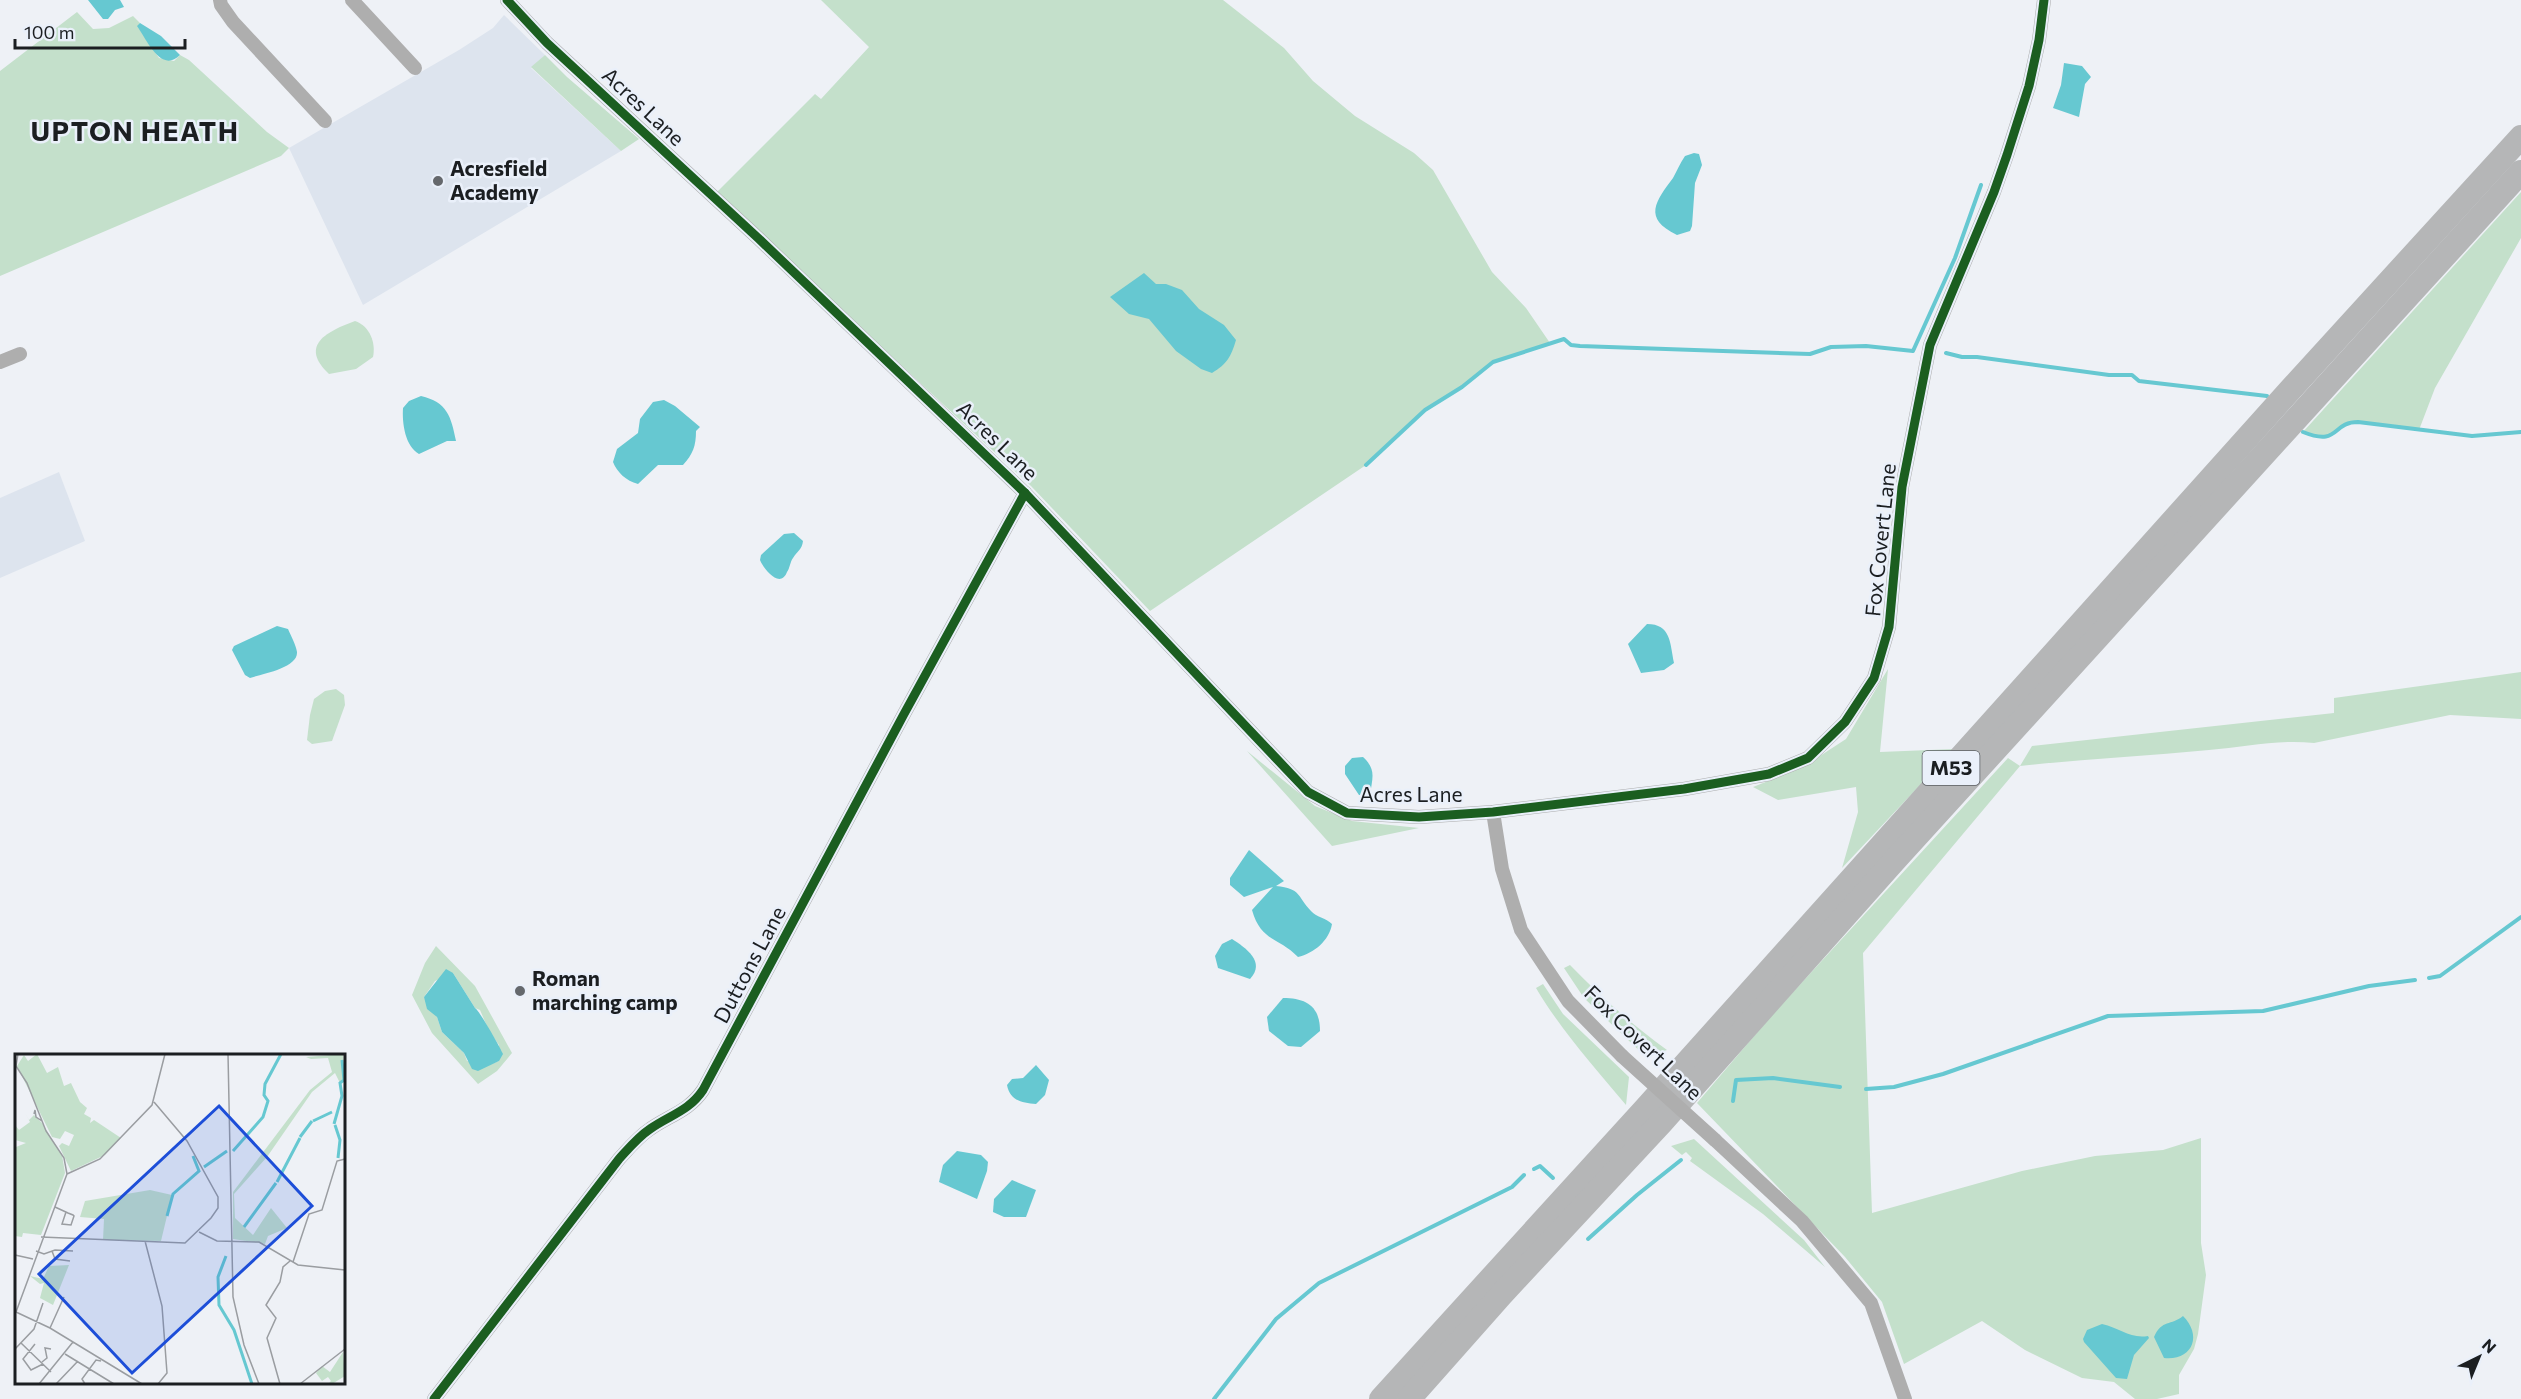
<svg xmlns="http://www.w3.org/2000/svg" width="2521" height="1399" font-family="Commissioner,sans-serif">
  <rect width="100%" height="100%" fill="#eef1f6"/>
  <g fill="#dde4ee">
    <polygon points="504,15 545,55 531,68 621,151 363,305 289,148 459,50 493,28"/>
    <polygon points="59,472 85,541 0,578 0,498"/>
  </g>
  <g fill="#c4e0cb" fill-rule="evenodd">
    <polygon points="821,0 1223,0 1284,48 1313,81 1355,116 1414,153 1433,170 1492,272 1526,308 1550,343 1493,362 1462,387 1425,410 1366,465 1150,611 1031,486 716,193 815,94 821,99 869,47"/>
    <polygon points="77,12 93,29 109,28 133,16 140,23 138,27 159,58 174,61 180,55 189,60 267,132 289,148 281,156 0,276 0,71"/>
    <polygon points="545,55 567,77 639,139 621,151 531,67"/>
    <path d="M2521,192V238L2435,388L2419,430L2348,422C2331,438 2325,441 2303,432Z"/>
    <path d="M355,321C370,326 376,343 373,357L356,369L329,374C298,345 328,331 355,321Z"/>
    <polygon points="1888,669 1880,752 1954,749 1842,868 1858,812 1856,787 1778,800 1753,787 1803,767 1846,739"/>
    <path d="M2521,672V719L2450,715L2314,743C2279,739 2244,747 2209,750C2146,756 2083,759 2020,766L1863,953L1872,1213L2022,1171L2095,1156L2163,1150L2201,1138V1243L2206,1275L2198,1334L2194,1349L2179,1375V1394L2157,1399H2135L2114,1382L2082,1378L2025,1350L1982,1321L1904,1364L1882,1302L1845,1257L1697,1103L1772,1015L2008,758L2020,766L2032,746L2334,713V698Z"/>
    <polygon points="336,689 344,695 345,705 332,741 312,744 307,740 310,715 314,699 325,691"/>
    <polygon points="1247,751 1315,806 1352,821 1419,828 1332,846"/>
    <path d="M436,946L475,986L512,1053L497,1071L478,1084L432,1033L412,995L425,963ZM453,973L475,1008L480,1010L489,1031L499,1045V1061L491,1064L467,1061L464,1053L442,1032L437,1017L424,997L435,981Z"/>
    <path d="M1570,965C1600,996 1631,1024 1667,1050L1646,1057L1584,998L1564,968Z"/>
    <path d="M1543,984L1563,1014L1629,1077L1626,1105C1594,1067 1561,1030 1536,988Z"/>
    <polygon points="1694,1139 1804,1240 1825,1267 1763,1214 1690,1161 1692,1158 1686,1152 1682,1155 1671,1146"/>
  </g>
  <g fill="#66c8d1">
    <polygon points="88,0 120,0 124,7 115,10 108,19 103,19"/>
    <path d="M140,23L161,36L180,55C161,74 147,40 137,26Z"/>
    <polygon points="2064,63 2082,66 2091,77 2085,84 2079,117 2053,108 2061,85"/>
    <path d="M1694,153L1699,154L1702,165L1695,183L1692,226L1690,231L1677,235C1642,218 1656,201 1673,178C1677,171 1680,163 1685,156Z"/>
    <path d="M1144,273L1156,284H1166L1182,290L1199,309L1224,325L1236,340C1231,357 1227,364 1212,373L1201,369L1176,351L1149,319L1129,314L1110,297Z"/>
    <path d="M421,396C447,402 451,416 456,441H447L419,454C405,446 402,423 403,408L409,401Z"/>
    <path d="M664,400L675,406L700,427L696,431C696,446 693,454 683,465H658L638,484C626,481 617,472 613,462L617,449L638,433L640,419L653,402Z"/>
    <path d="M794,533L803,541C802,550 797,551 793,558C790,562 790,568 787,572C780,590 763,568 760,560L761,555L784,534Z"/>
    <path d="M1647,624C1671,624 1670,643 1674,663L1664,670L1641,673L1628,644Z"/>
    <path d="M277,626L288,629C291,636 296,645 297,652C298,668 261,674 250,678L245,675L232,650L234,646Z"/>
    <path d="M1363,757C1377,770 1372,778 1370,796L1359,795L1345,774V766L1352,758Z"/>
    <path d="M1249,850L1284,881L1276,886C1302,889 1296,895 1311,911C1316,917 1326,918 1332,924C1329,941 1314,953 1298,957C1279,937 1261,942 1252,910L1273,887L1244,897L1230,885V878Z"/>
    <path d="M1232,939C1246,948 1266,962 1250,979L1218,968L1215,956L1222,944Z"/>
    <path d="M446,969L453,973L475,1008C479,1010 500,1047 503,1054L499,1061L478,1071L472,1069L464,1053L442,1032L437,1017L427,1009L424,997Z"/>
    <path d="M1283,998C1306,998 1320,1006 1320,1031L1301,1047L1288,1046L1269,1031L1267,1017Z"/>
    <path d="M1036,1065L1049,1080L1045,1095L1036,1104C1022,1103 1010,1101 1007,1085L1012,1079L1023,1078Z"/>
    <polygon points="957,1151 981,1155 988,1162 987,1171 977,1199 939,1182 943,1165"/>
    <polygon points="1012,1180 1036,1190 1026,1217 1004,1217 993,1212 994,1199"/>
    <path d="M2183,1316C2203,1336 2192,1361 2164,1358L2154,1337C2162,1319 2171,1326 2183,1316Z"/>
    <path d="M2102,1324C2120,1328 2130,1339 2148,1336L2149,1338L2134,1355L2127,1379L2116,1378L2084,1342L2083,1339L2087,1330Z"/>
  </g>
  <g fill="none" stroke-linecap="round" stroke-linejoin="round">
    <g stroke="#66c8d1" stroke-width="4">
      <polyline points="1946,353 1962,357 1977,357 2109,375 2132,375 2139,381 2267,396"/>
      <path d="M2303,432C2340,447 2331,422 2358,422L2472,436L2521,432"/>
      <polyline points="1366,465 1425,410 1462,387 1493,362 1564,339 1571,345 1580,346 1810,354 1831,347 1866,346 1913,351 1955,258 1981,185"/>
      <polyline points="2429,978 2440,976 2521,917"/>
      <polyline points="1866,1089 1894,1087 1943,1074 2108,1016 2263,1011 2369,986 2415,980"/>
      <polyline points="1733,1101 1736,1080 1773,1078 1840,1087"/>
      <polyline points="1534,1169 1540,1166 1553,1178"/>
      <polyline points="1588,1239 1637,1195 1681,1160"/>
      <polyline points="1214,1399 1276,1319 1319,1283 1512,1187 1524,1175"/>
    </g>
    <g stroke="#aeaeae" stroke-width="14">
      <polyline points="220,0 221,5 233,22 325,121"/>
      <polyline points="352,0 415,68"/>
      <polyline points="507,0 547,43 758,238 1025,493 1308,792 1347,813 1419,817 1493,812 1684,789 1769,774 1808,758 1845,722 1874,678 1889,627 1902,487 1930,345 1994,192 2007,155 2029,86 2039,40 2044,0"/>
      <polyline points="0,362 20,354"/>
      <polyline points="1493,812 1502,869 1521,930 1568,1001 1622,1056"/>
      <polyline points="1715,1140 1802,1221 1871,1303 1905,1399"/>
      <path d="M434,1399L619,1159C629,1148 638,1137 650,1129C670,1115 689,1111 703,1090L904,714L1025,493"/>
    </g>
    <g stroke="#b5b6b7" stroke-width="24">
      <polyline points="1381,1399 1645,1109 2291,389 2521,137"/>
      <polyline points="1409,1399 1502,1294 1662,1122 1894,861 2521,172"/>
    </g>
    <polyline stroke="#aeaeae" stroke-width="14" points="1622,1056 1715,1140"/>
    <defs>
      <g id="cycleway">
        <polyline points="507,0 547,43 758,238 1025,493 1308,792 1347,813 1419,817 1493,812 1684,789 1769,774 1808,758 1845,722 1874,678 1889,627 1902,487 1930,345 1994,192 2007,155 2029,86 2039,40 2044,0"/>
        <path d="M434,1399L619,1159C629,1148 638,1137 650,1129C670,1115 689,1111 703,1090L904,714L1025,493"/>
      </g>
    </defs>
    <use href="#cycleway" stroke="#eaf0fa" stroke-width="13"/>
    <use href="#cycleway" stroke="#1b5e20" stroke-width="9"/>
  </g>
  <g fill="#65686c" stroke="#eaf0fa" stroke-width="2">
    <circle cx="438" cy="181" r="6"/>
    <circle cx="520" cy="991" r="6"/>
  </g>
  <g text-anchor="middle" stroke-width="5" stroke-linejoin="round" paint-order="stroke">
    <rect fill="#eaf0fa" stroke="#595d62" stroke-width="1.5" x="1922.5" y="751" width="57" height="34" rx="4.5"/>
    <g font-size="20" font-weight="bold" fill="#1b1e21">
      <text x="1951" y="775">M53</text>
    </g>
    <g font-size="21" fill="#1b1e21" stroke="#eaf0fa">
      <text transform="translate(643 107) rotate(43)" y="7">Acres Lane</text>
      <text transform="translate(997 441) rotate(44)" y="7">Acres Lane</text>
      <text transform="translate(1881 540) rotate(-84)" y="7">Fox Covert Lane</text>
      <text x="1411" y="802">Acres Lane</text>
      <text transform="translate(750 965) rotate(-62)" y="7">Duttons Lane</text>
      <text transform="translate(1643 1043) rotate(44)" y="7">Fox Covert Lane</text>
    </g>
    <g font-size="21" font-weight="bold" fill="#1b1e21" stroke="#eaf0fa" text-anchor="start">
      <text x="450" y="176">Acresfield<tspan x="450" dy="24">Academy</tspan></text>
      <text x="532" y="986">Roman<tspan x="532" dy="24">marching camp</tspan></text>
    </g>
    <g font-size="27" font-weight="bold" letter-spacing="1.5" fill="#1b1e21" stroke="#eaf0fa">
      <text x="135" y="141">UPTON HEATH</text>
    </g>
  </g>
  <g transform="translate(15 1054)">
    <rect width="330" height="330" fill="#eef1f6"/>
    <path d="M22,0L32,19L43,13L49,32L56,29L65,48L72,54L69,60L76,64L75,69L79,66L106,84L90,101L56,117L44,92L47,89L54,92L59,81L50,77L45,85L37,83L2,12L9,1L13,7ZM328,0L330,26L325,29L320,19L297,38L252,103L219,140L220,164L238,181L256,154L272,174L253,182L250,190L218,185V138L295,36L317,18L313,4L296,5L291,3ZM10,59L14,66L19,61L27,69L47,101L50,119L26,181L8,179L7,183L0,182V90L1,93L11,89L0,86V71L4,76L15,68ZM135,136L157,141L146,187L88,186L89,165L65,163L70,147ZM54,211L38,251L25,244L29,229L25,230L15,222L28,225L34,212ZM328,298L330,322L317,330H313L316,327L313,323L307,327L301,319L307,312L315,318Z" fill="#c4e0cb"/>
    <path fill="none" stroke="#66c8d1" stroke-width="3" d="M298,67L317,58M319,70L327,42L325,29L329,26L327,6M320,71L325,86L323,104M285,83L297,67M218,97L248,63L253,47L249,41L250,30L266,0M189,113L212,97M262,128L285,84M152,162L158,140L184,117L178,102M229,173L261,129M211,202L203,223L204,251L219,276L237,330"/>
    <path fill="none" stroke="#9a9da1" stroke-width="1.5" d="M213,0L218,243L229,291L244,330M19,60L20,56L21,63L27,67M52,120L85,105L137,51L150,0M40,153L53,159L58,161L59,162L56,171L47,170L51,158M184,178L202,187L244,188L283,211L330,216M26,183L170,189L196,164L203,154V143L172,87L139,48M130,187L147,252L152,319L143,330M21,197L29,200L40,196L58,197M37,197L40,205L55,207M0,201L18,205M278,208L294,160L307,156L322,107L330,105M1,258L52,120L49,104L31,77L12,29L1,12L3,0M1,258L35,274L127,330M35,274L49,243M6,289L36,318M20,290L8,305L16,316L28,310M0,295L19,275L28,249M50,300L99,330M27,308L32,304L30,294L36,295M24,330L58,288M41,330L63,307M70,330L67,325L81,306L86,307M265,330L252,284L261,264L251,251L265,228L268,213L275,207M285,330L330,295"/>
    <path fill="#1d4ed8" fill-opacity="0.15" stroke="#1d4ed8" stroke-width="3" d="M204,52L297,152L117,319L24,220Z"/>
    <rect width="330" height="330" fill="none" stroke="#1b1e21" stroke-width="3"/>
  </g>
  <g transform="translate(2479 1357) rotate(43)" stroke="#eaf0fa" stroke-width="4.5" paint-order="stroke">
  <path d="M0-4.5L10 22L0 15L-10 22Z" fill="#1b1e21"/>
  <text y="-9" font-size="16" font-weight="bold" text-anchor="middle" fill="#1b1e21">N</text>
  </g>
  <path d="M15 39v9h170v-9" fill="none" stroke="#1b1e21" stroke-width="3"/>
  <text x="24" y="39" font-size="18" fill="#1b1e21" stroke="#eaf0fa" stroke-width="4.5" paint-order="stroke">100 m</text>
</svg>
